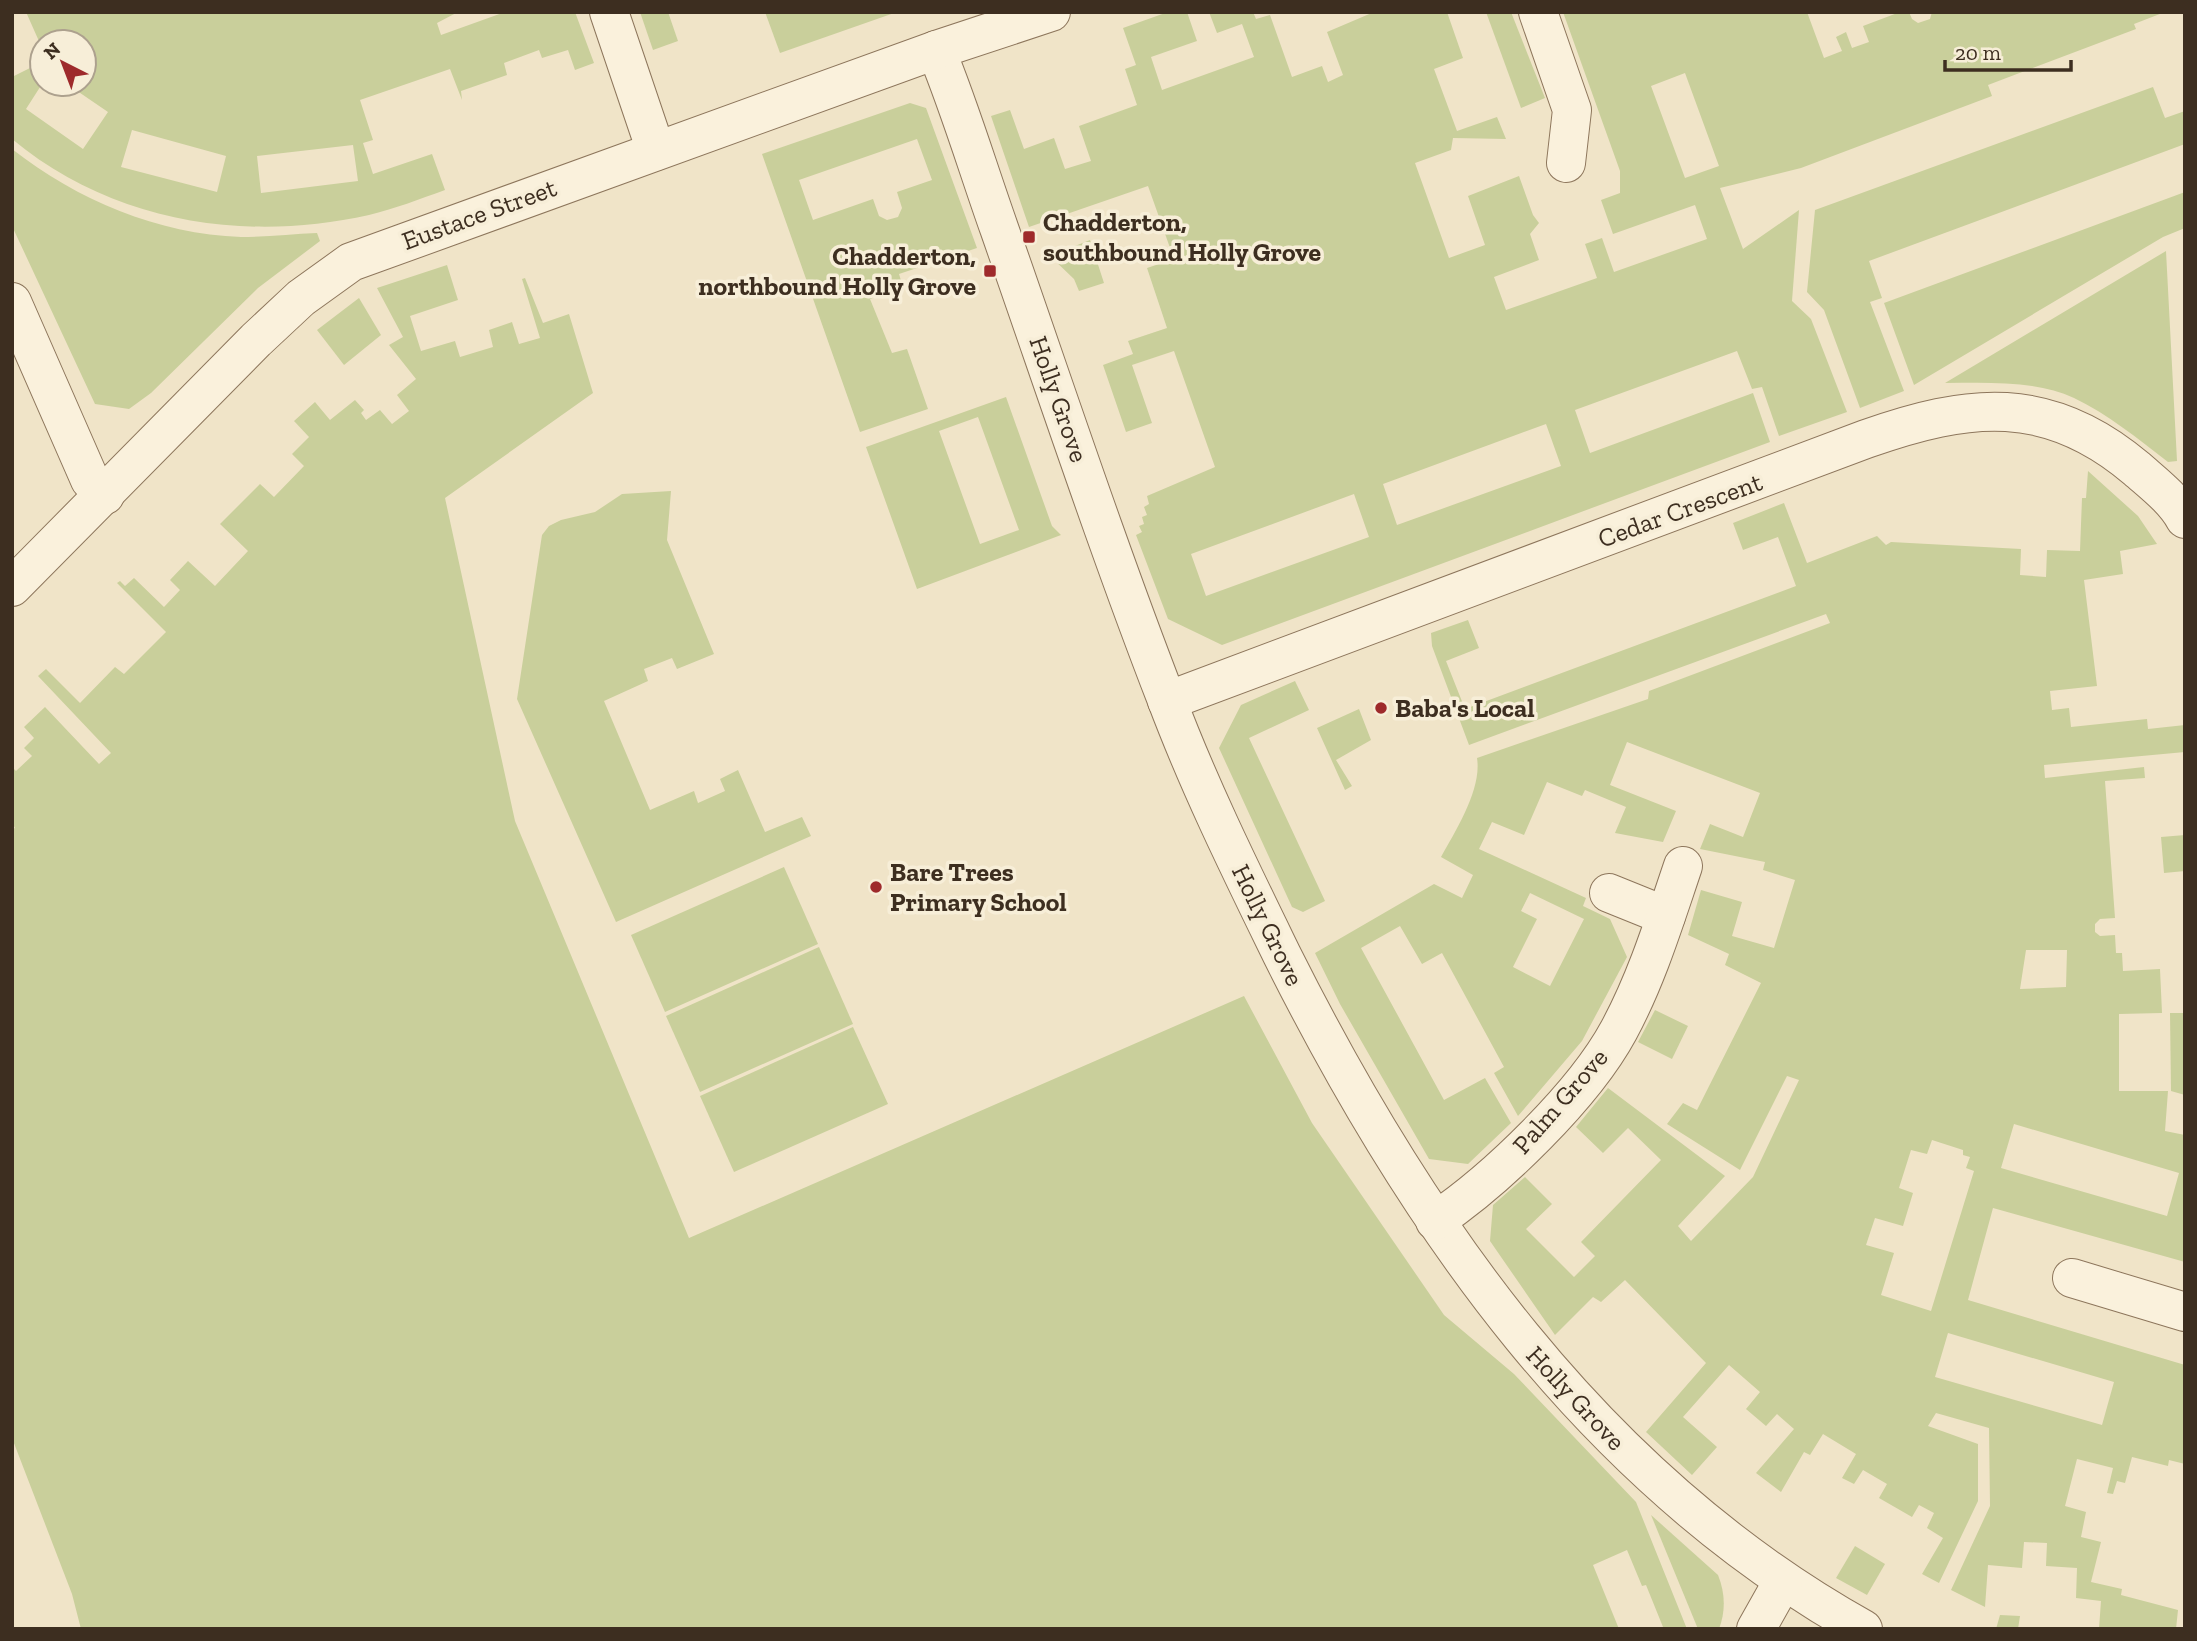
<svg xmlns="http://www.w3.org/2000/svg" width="2197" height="1641" font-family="'Zilla Slab',serif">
  <rect width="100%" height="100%" fill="#f0e4c8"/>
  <g fill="#c9cf9b" fill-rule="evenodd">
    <path d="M26,12H458L437,23L441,35L505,12H575L594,63L575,70L568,50L542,58L539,50L504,63L507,75L461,91L462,100L450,69L360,100L373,140L363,143L373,174L432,154L445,190C420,199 394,209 369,215C244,243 112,222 12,139V77L42,62V84L26,109L83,149L108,112L67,84H84V42H42V48ZM132,130L226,156L217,192L121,167ZM353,145L358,181L261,193L257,156Z"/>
    <polygon points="640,12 668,12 678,41 653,50"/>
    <polygon points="765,12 897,12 780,53"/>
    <path d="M1168,12H1187L1197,41L1151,57L1162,90L1254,57L1242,24L1217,33L1209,12H1253L1256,19L1270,15L1292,77L1322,66L1328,82L1343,75L1327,32L1374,12H1447L1463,58L1434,69L1457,131L1497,117L1506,139L1453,138L1451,150L1415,163L1449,258L1485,245L1468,196L1519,176L1533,215L1539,223L1530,234L1539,260L1494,277L1506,310L1597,278L1585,244L1602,238L1614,272L1707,239L1695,205L1613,234L1601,200L1620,193V171L1563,12H1807L1824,58L1842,51L1836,37L1846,32L1852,48L1869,42L1863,26L1900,12H1909L1912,19L1918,23L1930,19L1932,12H2165L2134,24L2136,29L1988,85L1992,96L1801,168L1720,188L1743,249L1799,210L1792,301L1811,319L1847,412L1779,436L1762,387L1752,389L1737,351L1575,410L1590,453L1753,393L1770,442L1222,645L1168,619L1136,535L1142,532L1139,526L1144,524L1142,517L1147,515L1144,507L1149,504L1147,496L1215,467L1174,351L1132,365L1152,423L1126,432L1103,365L1133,354L1128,341L1167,328L1147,268L1174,259L1148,186L1029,227L991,116L1010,110L1024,149L1054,138L1065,169L1091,161L1079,126L1137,105L1125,69L1136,65L1123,28ZM1685,73L1719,166L1685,178L1651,86ZM1546,424L1561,466L1397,525L1383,484ZM1354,494L1369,537L1206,596L1191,554Z"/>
    <polygon points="1486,12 1511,12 1545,98 1521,108"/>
    <polygon points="2153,87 2165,118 2185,111 2185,144 1869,261 1882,298 1870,302 1904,391 1860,408 1824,310 1807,292 1815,210"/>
    <path d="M910,103L926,108L977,248L899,274L903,287L870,299L892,353L907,349L928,409L860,432L762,154ZM917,139L932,180L897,192L902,208L898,217L887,220L879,216L873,199L813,220L799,180Z"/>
    <path d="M12,149C77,200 158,234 241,237C266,237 292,234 317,233L320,241L258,288L151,393L129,409L95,404L12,226Z"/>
    <polygon points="2185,192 2185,228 2163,237 1914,385 1884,303"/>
    <polygon points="1090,240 1104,283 1079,291 1074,279 1050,256"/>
    <path d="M2166,251L2177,461L2168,462C2138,439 2108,414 2074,398C2035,380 1987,383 1945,383Z"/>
    <polygon points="447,265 458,300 410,316 421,351 455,341 460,357 493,347 489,330 512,322 519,344 540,338 522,279 525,278 543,323 569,314 593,393 445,498 515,821 689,1238 1244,996 1312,1123 1444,1315 1514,1374 1636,1502 1687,1629 1660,1629 1663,1627 1646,1585 1642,1586 1627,1550 1593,1565 1619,1629 81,1629 72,1594 12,1438 12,833 15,827 12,826 12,767 16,771 32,756 24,748 34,738 24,727 45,707 99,764 111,753 38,676 46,669 80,703 115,667 124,674 166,632 117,583 120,581 125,586 134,578 164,607 180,590 170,580 188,561 215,586 248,551 220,524 260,484 274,497 304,466 292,454 309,437 294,421 315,402 330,420 355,400 364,410 361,413 366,420 380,410 392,424 409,411 397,395 416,379 389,345 403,337 377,288"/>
    <polygon points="359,298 381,335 344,365 317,330"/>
    <path d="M1006,397L1052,526L1061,535L917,589L866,447ZM978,417L1019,530L980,544L939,431Z"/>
    <path d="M2088,471L2138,516L2157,544L2120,551L2123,574L2084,580L2097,686L2050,691L2052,710L2069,708L2071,727L2147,719L2148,729L2185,725V752L2044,765L2045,778L2144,767L2145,778L2105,781L2115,918L2100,919L2095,924V932L2100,936L2115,935L2116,953H2122L2123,971L2160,969L2162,1013L2119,1014V1091H2168L2165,1131L2185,1135V1262L1993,1208L1968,1300L2185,1365V1464L2169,1460L2168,1466L2132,1457L2125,1483L2117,1481L2113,1494L2107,1493L2113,1468L2077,1459L2065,1506L2086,1512L2081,1537L2101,1542L2091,1582L2122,1589L2121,1595L2178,1610L2176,1629H2099L2101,1601L2076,1598L2077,1568L2046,1566L2047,1543L2024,1542L2022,1568L1988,1565L1985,1607L1951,1590L1990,1506L1989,1428L1936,1413L1928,1426L1978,1444V1501L1939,1583L1922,1574L1943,1538L1927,1528L1934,1513L1919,1505L1912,1517L1879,1498L1887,1484L1863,1470L1854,1484L1842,1478L1856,1454L1823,1434L1810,1455L1804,1452L1781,1492L1756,1473L1794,1429L1777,1414L1766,1426L1746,1409L1760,1392L1729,1365L1683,1417L1717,1447L1692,1475L1646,1432L1706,1363L1625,1280L1601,1302L1593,1297L1555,1335L1490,1241L1493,1205L1525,1177L1552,1204L1526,1229L1574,1277L1595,1256L1581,1242L1661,1160L1628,1128L1603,1153L1576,1127L1608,1088L1725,1176L1678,1226L1691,1241L1753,1177L1799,1080L1787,1076L1740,1170L1667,1124L1683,1103L1697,1110L1761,983L1725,965L1729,954L1688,935L1701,890L1742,902L1732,936L1774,948L1795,880L1763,870L1765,862L1700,849L1710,824L1743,837L1760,793L1627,742L1610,785L1676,811L1663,842L1615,833L1626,807L1585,790L1582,796L1547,782L1524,835L1492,822L1479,849L1586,898L1583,906L1610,919L1627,957L1582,1041L1518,1116L1494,1073L1504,1067L1442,953L1422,964L1400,926L1361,948L1444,1100L1485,1078L1511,1123L1468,1164L1429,1159L1340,1004L1315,953L1434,884L1462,898L1473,875L1441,857C1456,830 1482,789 1477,758L1648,699L1649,691L1830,623L1826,614L1469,745L1432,646L1431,633L1468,620L1479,648L1446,661L1465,709L1796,586L1778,537L1743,550L1733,523L1784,503L1807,563L1877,536L1886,545L1891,542L2021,549L2020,575L2046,577L2047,550L2080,551L2082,498H2086ZM1530,893L1584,919L1550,986L1513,967L1537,919L1521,911ZM2026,950H2067L2066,987L2020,989ZM2014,1124L2179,1173L2167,1216L2001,1168ZM1932,1140L1963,1150V1155L1970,1157L1966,1168L1974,1171L1931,1311L1881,1295L1894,1253L1866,1245L1875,1218L1903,1226L1913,1193L1899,1188L1911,1150L1927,1154ZM1948,1333L2114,1382L2102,1425L1935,1377Z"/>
    <polygon points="671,491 667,540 714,654 677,669 672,658 644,669 648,681 604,701 650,810 694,791 698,803 725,791 720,779 738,770 765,832 802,817 811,836 616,922 517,699 542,535 549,526 561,520 595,512 622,494"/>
    <polygon points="1295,681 1309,710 1249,738 1325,901 1303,912 1292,907 1219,748 1241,705"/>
    <polygon points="1359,709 1371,740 1336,760 1352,786 1345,790 1317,728"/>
    <polygon points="2185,835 2185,871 2164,873 2161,837"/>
    <polygon points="784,867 818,944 665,1012 631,935"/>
    <polygon points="819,947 853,1024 700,1092 666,1016"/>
    <polygon points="1655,1010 1688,1026 1672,1059 1638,1042"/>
    <polygon points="2170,1013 2185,1013 2185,1095 2171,1091"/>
    <polygon points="853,1027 888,1104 734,1172 700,1096"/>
    <path d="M1651,1515L1718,1575C1725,1592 1726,1611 1719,1629H1698Z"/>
    <polygon points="1855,1546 1885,1564 1867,1595 1836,1578"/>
    <polygon points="2000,1615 2020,1616 2018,1629 1996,1629"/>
  </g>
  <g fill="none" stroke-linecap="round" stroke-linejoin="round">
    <defs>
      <g id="minor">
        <polyline points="609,12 656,151"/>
        <polyline points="1538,12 1572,110 1566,163"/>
        <path d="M936,50C960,108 978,169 999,228C1054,385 1106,543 1166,698C1199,786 1241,871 1282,955C1417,1225 1594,1479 1863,1629"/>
        <polyline points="12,302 90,480 105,495"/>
        <polyline points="12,587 256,340 301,298 351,262 936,50 1051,12"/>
        <path d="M1167,701L1866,439C1968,403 2048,393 2137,469C2154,484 2174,499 2185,519"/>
        <polyline points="1609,893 1666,916"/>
        <path d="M1435,1221C1496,1180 1584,1095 1619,1030C1647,978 1664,922 1683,866"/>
        <polyline points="2072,1278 2185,1312"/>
        <polyline points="1756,1629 1783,1581"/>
      </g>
    </defs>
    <use href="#minor" stroke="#8d765c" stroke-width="40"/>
    <use href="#minor" stroke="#faf1dc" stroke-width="38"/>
  </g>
  <g fill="#9e2a2b" stroke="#f7eed8" stroke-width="2.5">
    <rect x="1022" y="230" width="14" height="14" rx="3.5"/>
    <rect x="983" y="264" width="14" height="14" rx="3.5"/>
    <circle cx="1381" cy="708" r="7"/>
    <circle cx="876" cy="887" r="7"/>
  </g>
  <g text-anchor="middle" stroke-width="7" stroke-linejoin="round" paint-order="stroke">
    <g font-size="26" fill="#3d2e20" stroke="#f7eed8">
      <text transform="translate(479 214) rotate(-20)" y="9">Eustace Street</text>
      <text transform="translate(1059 399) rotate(71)" y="9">Holly Grove</text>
      <text transform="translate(1680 510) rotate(-20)" y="9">Cedar Crescent</text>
      <text transform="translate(1268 925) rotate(64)" y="9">Holly Grove</text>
      <text transform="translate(1560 1101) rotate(-49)" y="9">Palm Grove</text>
      <text transform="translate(1576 1398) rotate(47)" y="9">Holly Grove</text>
    </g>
    <g font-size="26" font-weight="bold" fill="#3d2e20" stroke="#f7eed8" text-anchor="start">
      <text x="1043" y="231">Chadderton,<tspan x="1043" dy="30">southbound Holly Grove</tspan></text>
      <text x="976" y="265" text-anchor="end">Chadderton,<tspan x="976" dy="30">northbound Holly Grove</tspan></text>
      <text x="1395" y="717">Baba's Local</text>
      <text x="890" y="881">Bare Trees<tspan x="890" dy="30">Primary School</tspan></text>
    </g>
  </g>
  <rect width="2197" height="1641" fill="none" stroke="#3d2e20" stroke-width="28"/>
  <g transform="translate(63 63) rotate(318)"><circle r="33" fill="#f7eed8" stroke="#ada18e" stroke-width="2"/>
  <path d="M0-5L12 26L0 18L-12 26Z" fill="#9e2a2b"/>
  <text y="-10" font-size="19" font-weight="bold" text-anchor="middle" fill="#3d2e20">N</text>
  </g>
  <path d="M1945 60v10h126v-10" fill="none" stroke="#3d2e20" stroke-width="3.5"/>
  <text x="1955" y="60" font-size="21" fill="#3d2e20" stroke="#f7eed8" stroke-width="5" paint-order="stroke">20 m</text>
</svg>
